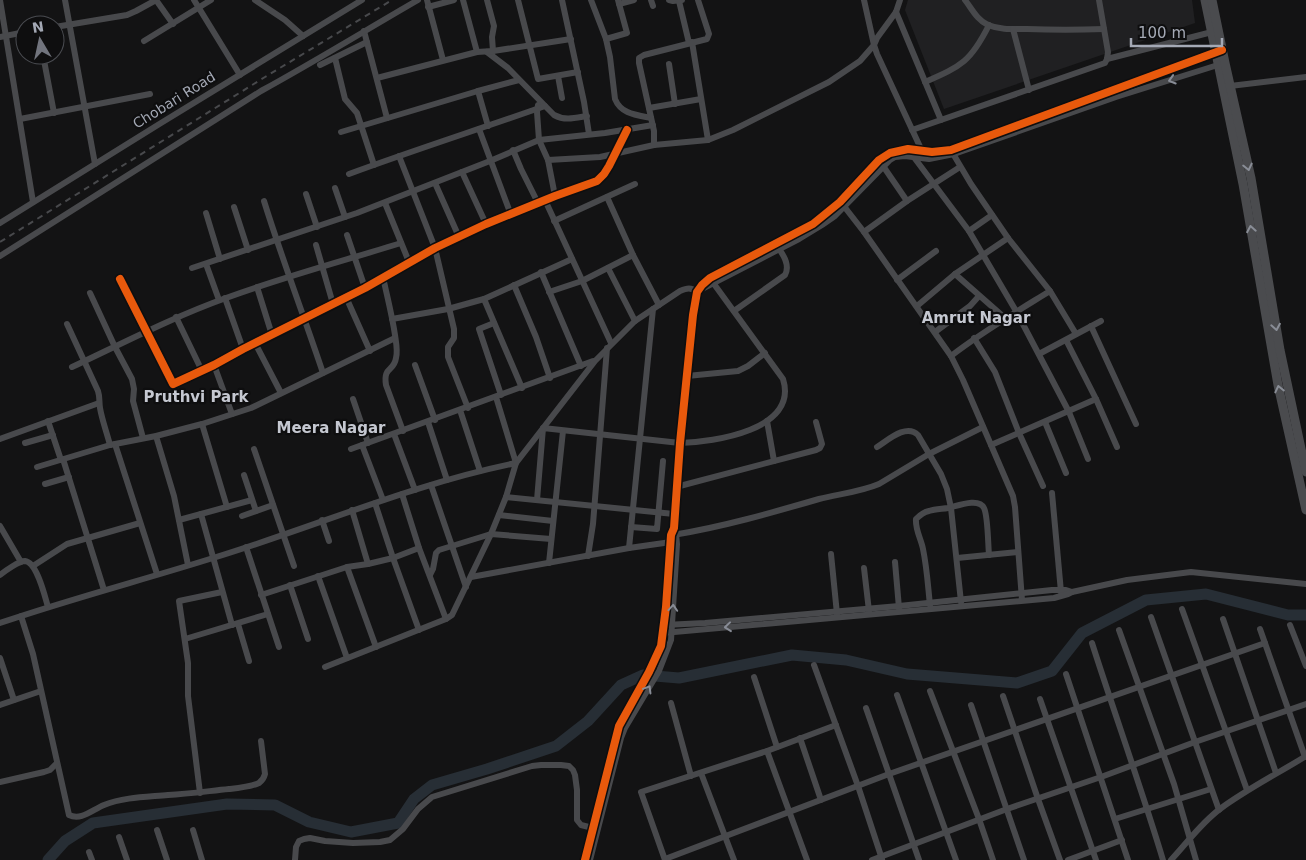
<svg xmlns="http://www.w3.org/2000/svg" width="1306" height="860" font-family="'DejaVu Sans',sans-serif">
  <rect width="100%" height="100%" fill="#131314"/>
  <polygon fill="#202022" points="908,0 1192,0 1195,23 944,109 905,10"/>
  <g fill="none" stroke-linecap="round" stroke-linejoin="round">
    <polyline stroke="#272e35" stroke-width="11" points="48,860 65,841 93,823 227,804 275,805 309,822 351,832 398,823 414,799 432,785 487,769 556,746 588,721 621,685 643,675 679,678 792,655 846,660 907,674 1017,683 1052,671 1082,633 1146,600 1206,594 1288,615 1306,615"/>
    <g stroke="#48494c" stroke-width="6">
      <polyline points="0,0 33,202"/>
      <polyline points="65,0 95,164"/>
      <polyline points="156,0 173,24"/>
      <polyline points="194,0 240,75"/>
      <polyline points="255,0 285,20 303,36"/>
      <polyline points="427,0 443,60"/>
      <polyline points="463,0 477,52"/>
      <polyline points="487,0 494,26 492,37 493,51"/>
      <polyline points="518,0 538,79 578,72"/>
      <polyline points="562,0 584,102 589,134"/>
      <path d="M591,0L606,39L610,57L615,99C621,114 636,115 651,118"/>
      <polyline points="651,0 653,6"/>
      <polyline points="669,0 673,1 682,0"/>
      <polyline points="900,0 896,12 877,38 874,45 877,54 922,151"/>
      <path d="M965,0C972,9 977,20 988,25C1000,30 1014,29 1027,29C1052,30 1078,30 1104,29"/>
      <polyline points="679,1 689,43"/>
      <polyline points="619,4 634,0"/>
      <polyline points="428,7 454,0"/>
      <polyline points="896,12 941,120"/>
      <polyline points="55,27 127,15 136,11 156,0"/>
      <polyline points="1013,29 1029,90"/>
      <polyline points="364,31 387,118"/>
      <polyline points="0,37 25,32"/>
      <polyline points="606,39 627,33 618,0"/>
      <polyline points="144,41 211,0"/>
      <polyline points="692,42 708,140"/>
      <path d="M487,52L508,68L554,115C565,121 575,118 587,116"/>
      <polyline points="43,55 54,113"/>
      <polyline points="335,58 345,99 357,113 374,165"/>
      <polyline points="1107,59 1212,32"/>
      <polyline points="669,64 675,104"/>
      <polyline points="320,65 367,42"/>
      <polyline points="558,76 562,98"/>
      <polyline points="377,78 477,52 493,51 571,39"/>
      <path d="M925,82C962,66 971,61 989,25"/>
      <polyline points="1230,86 1306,77"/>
      <polyline points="478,91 488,126"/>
      <polyline points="538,105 537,112 539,140 548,160 555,196"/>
      <polyline points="649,108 701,99"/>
      <polyline points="20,119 150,94"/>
      <polyline points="479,129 511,215"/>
      <polyline points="912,130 1105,63 1107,59 1108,52 1099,0"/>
      <polyline points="341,132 478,91 519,80"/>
      <polyline points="654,145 654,131 639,63 639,58 644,55 707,39 709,34 698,0"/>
      <polyline points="513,150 521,169 538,203"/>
      <polyline points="952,152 971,184 1008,238 1050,291 1076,334"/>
      <polyline points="399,156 435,248 454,329 454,338 448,347 448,357 468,408"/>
      <polyline points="913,156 969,231 1016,311 1069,412 1088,459"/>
      <polyline points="548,160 600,157 654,145 708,140 733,130 829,82 860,61 874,45 864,0"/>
      <polyline points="881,163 907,201"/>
      <polyline points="462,172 486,224"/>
      <path d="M349,174C414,150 480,129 545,106"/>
      <polyline points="435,183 459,237"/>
      <polyline points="335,188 345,217"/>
      <polyline points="306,194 317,227"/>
      <polyline points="607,197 633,255 659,305"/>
      <polyline points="545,200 611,343"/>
      <path d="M264,201C282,259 304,316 323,373"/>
      <polyline points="385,203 409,262"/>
      <polyline points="843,205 864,232 951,356 963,380 1013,496 1015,507 1022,600"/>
      <polyline points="234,207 248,250"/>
      <polyline points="206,213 220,259"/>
      <polyline points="554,221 635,184"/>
      <polyline points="0,223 161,123 362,0"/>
      <polyline points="969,231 992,215"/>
      <polyline points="864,232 907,201 960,167"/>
      <polyline points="347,235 365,288"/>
      <polyline points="316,245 333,304"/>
      <path d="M0,256L261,91C314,62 366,30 418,0"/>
      <polyline points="206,264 219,300"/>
      <polyline points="192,268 357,213 490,161 539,140 605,133 653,125"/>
      <polyline points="608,268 635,321"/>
      <polyline points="541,272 581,366"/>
      <polyline points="955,274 1005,318"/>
      <path d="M383,277C387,296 392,315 395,335C396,342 398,351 396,358C394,372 383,366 386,385L403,431"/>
      <polyline points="120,279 173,384 214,365 243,349 365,288 435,248 486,224 555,196 597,181 604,174 609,166 627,130"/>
      <polyline points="897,280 936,251"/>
      <polyline points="514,285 536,337 550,378"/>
      <polyline points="257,287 272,335"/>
      <polyline points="698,291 799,239 822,225 835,216 890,160 895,157 905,156 929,159 954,154 1116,97 1221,64"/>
      <polyline points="549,292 582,281 633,255"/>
      <polyline points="90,293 115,347 132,379 134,389 133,401 143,438"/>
      <polyline points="346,297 370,351"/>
      <polyline points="225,298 243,349"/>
      <polyline points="484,299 522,388"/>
      <polyline points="917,306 955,274 1008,238"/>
      <path d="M734,311L785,275C790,266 785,257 779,249"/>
      <polyline points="176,317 202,371"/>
      <polyline points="392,319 448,309 484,299 572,259"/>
      <polyline points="494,323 479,329 501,395"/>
      <path d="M67,324L98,391C100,397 99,402 100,408C102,420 107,433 110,445"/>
      <polyline points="1091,326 1136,424"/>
      <polyline points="935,332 970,306 979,296"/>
      <polyline points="974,338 995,372 1019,433 1043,486"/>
      <polyline points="1066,340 1096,399 1117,447"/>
      <polyline points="255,343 281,393"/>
      <polyline points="1039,354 1101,321"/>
      <path d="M951,356C982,332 1016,312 1050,291"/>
      <polyline points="214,365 232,414"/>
      <polyline points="415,365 435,420"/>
      <path d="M72,367C123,343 173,317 226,298C283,277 343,261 401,243"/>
      <polyline points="687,376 738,371 748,366 765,353"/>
      <polyline points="353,399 368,443"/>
      <polyline points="460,410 480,471"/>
      <polyline points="48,421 61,460"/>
      <polyline points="767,421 774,461"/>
      <polyline points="428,422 447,480"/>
      <polyline points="1045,422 1066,473"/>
      <polyline points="202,424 227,507"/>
      <polyline points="394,434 415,490"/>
      <polyline points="156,436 174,496 188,565"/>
      <polyline points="0,439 99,403"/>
      <polyline points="25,443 53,435"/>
      <polyline points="115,444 157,574"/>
      <polyline points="362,445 383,500"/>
      <polyline points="991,445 1096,399"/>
      <path d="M877,447C887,441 906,423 918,435L941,474L947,489L951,508L961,602"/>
      <polyline points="254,449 294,566"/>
      <polyline points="351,449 593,361"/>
      <polyline points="63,459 104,590"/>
      <polyline points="37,467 110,445 156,436 202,424 251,408 395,338"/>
      <polyline points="244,475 256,511"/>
      <polyline points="45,484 69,477"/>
      <polyline points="431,485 466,587"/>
      <polyline points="676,487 816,450 820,448 822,444 816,422"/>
      <polyline points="1052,493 1061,592"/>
      <polyline points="402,494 419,548 446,619"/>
      <polyline points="506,497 674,514"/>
      <path d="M537,500L543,428L680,443C714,442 799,430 783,379L714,284"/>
      <polyline points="375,503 393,558 419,630"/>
      <polyline points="352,510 368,564"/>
      <polyline points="201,514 232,625"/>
      <polyline points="499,515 553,521"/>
      <polyline points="242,516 273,505"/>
      <polyline points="179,520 252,500"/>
      <polyline points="322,520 329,541"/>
      <polyline points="0,526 21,562"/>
      <polyline points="631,527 657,529 663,461"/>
      <path d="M673,535C722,527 771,513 819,499C839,494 860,492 879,484L929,454L983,427"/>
      <polyline points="246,547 279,647"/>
      <polyline points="629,548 653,309"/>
      <polyline points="831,554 837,614"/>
      <polyline points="588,556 593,524 607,348"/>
      <polyline points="957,558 1018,552"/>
      <polyline points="895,562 899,608"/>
      <polyline points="549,563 563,431"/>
      <polyline points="33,566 67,544 140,523"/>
      <polyline points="347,567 376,647"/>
      <polyline points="864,568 869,611"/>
      <path d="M0,575C5,571 19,561 25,561C37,562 45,597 48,607"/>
      <polyline points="430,575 433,569 436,553 439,550 491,534 551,539"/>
      <polyline points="318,576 347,658"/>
      <polyline points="471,577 629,548 671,542"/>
      <polyline points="290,585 308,639"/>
      <polyline points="261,595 347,567 368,564 393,558 419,548"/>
      <path d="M930,605C928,587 927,568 923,549C921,539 915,529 916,519C920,515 924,512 929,511C935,509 942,509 948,508C957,506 979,497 984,508C988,516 988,545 989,555"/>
      <polyline points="1182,609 1247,790"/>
      <path d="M21,616L33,654L69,815C81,821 92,810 104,805C124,797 147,797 168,795C188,794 209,791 229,789C239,788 250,787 259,783C263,780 264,778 265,774L261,741"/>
      <polyline points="1151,617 1219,810"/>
      <polyline points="1223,619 1276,773"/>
      <path d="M0,623C70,599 143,580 213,558C315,527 412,484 516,463L496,397"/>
      <polyline points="238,624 249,661"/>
      <polyline points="664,625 705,623 899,606 1052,590 1066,590 1072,592"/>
      <polyline points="1290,625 1306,666"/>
      <polyline points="1260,629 1305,757"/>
      <polyline points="1119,630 1174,784 1196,860"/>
      <polyline points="663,633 1054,598 1068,594 1072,592 1127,580 1191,572 1306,584"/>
      <polyline points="185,639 268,614"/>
      <path d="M1092,643C1115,715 1141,787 1163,860"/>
      <polyline points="0,658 14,700"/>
      <polyline points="814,665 858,786 882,859"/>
      <path d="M325,667L446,619L452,615L491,534L506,497L516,463L595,361L635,321L680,291C687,288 691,287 697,292"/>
      <polyline points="1066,674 1128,860"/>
      <polyline points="754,677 777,747"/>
      <polyline points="930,691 979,819 993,860"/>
      <polyline points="897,695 956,860"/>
      <polyline points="1003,696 1038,799 1060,860"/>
      <polyline points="1040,699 1096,860"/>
      <polyline points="671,703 691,776"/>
      <polyline points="0,705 41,691"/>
      <polyline points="971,705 1024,860"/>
      <polyline points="866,708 919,860"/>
      <polyline points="800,738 821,800"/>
      <polyline points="767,751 807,860"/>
      <polyline points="701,773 734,860"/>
      <polyline points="0,782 44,772 50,770 57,763"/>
      <polyline points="200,793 188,696 188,663 179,601 222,592"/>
      <polyline points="1115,819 1211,789"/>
      <polyline points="157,830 167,860"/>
      <polyline points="193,830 202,860"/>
      <polyline points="119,837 127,860"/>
      <polyline points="89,852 92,860"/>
      <polyline points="665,859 889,774 1265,643"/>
      <polyline points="295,860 296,847 299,841 304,839 310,838 325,841 353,843 380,842 390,840 403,829 418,809 432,797 532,766 541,765 561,765 569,766 573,770 575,775 577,790 577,820 581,825 593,828"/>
      <polyline points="585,860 619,726 649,672 661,646 666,607 671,535 674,528 680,443 693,315 697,292 702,285 710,278 813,224 840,202 879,160 890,153 908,149 932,152 951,150 1220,51"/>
      <polyline points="590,860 621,738 625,728 659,671 671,640 677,544 676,534 674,528"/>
      <polyline points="665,860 641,792 767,751 836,725"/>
      <polyline points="872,860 1007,809 1101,777 1195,742 1306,704"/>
      <polyline points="1068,860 1122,840"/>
      <path d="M1171,860C1187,843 1201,823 1220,809C1247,789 1277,774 1306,756"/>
    </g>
    <g stroke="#4a4b4e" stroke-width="9">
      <polyline points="1205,0 1243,184 1278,385 1306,510"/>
      <polyline points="1212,0 1225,63 1251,178 1280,350 1306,472"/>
    </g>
    <polyline stroke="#48494c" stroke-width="2" stroke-dasharray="6 5" stroke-linecap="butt" points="0,242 265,77 392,0"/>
    <defs>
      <g id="cycleway">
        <polyline points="120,279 173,384 214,365 243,349 365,288 435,248 486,224 555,196 597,181 604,174 609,166 627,130"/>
        <polyline points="585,860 619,726 649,672 661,646 666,607 671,535 674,528 680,443 693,315 697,292 702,285 710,278 813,224 840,202 879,160 890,153 908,149 932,152 951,150 1222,50"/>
      </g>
    </defs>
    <use href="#cycleway" stroke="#0e0e0f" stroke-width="11"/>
    <use href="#cycleway" stroke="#e8590c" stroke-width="8"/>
  </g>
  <defs><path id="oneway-chevron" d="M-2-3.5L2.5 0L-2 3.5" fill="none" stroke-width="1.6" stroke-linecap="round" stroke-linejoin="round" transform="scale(1.25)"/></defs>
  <g stroke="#888c96">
    <use href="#oneway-chevron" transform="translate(1172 80) rotate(163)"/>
    <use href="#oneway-chevron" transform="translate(673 608) rotate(-86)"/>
    <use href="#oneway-chevron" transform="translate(728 627) rotate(174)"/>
    <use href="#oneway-chevron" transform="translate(648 689) rotate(-59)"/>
  </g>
  <g stroke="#898d96">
    <use href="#oneway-chevron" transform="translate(1248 167) rotate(77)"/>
    <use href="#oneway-chevron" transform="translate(1251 229) rotate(-100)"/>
    <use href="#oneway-chevron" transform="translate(1276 327) rotate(80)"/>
    <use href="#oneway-chevron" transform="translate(1279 389) rotate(-103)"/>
  </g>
  <g text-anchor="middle" stroke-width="4.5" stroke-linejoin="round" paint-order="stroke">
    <g font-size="14" fill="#a4a9b5" stroke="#0e0e0f">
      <text transform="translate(174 100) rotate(-32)" y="5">Chobari Road</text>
    </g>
    <g font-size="15" font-weight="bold" fill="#c5c8d1" stroke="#0e0e0f">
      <text x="976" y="323">Amrut Nagar</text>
      <text x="196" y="402">Pruthvi Park</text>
      <text x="331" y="433">Meera Nagar</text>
    </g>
  </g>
  <g transform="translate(40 40) rotate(351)"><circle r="24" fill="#0e0e0f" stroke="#4a4c51"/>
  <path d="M0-4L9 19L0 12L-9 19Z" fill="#71747d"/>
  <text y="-8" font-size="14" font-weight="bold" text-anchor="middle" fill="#a4a9b5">N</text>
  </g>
  <path d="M1131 38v8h91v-8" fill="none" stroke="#a4a9b5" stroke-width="2.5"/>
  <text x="1138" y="38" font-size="15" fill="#a4a9b5" stroke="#0e0e0f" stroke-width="4" paint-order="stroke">100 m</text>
</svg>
